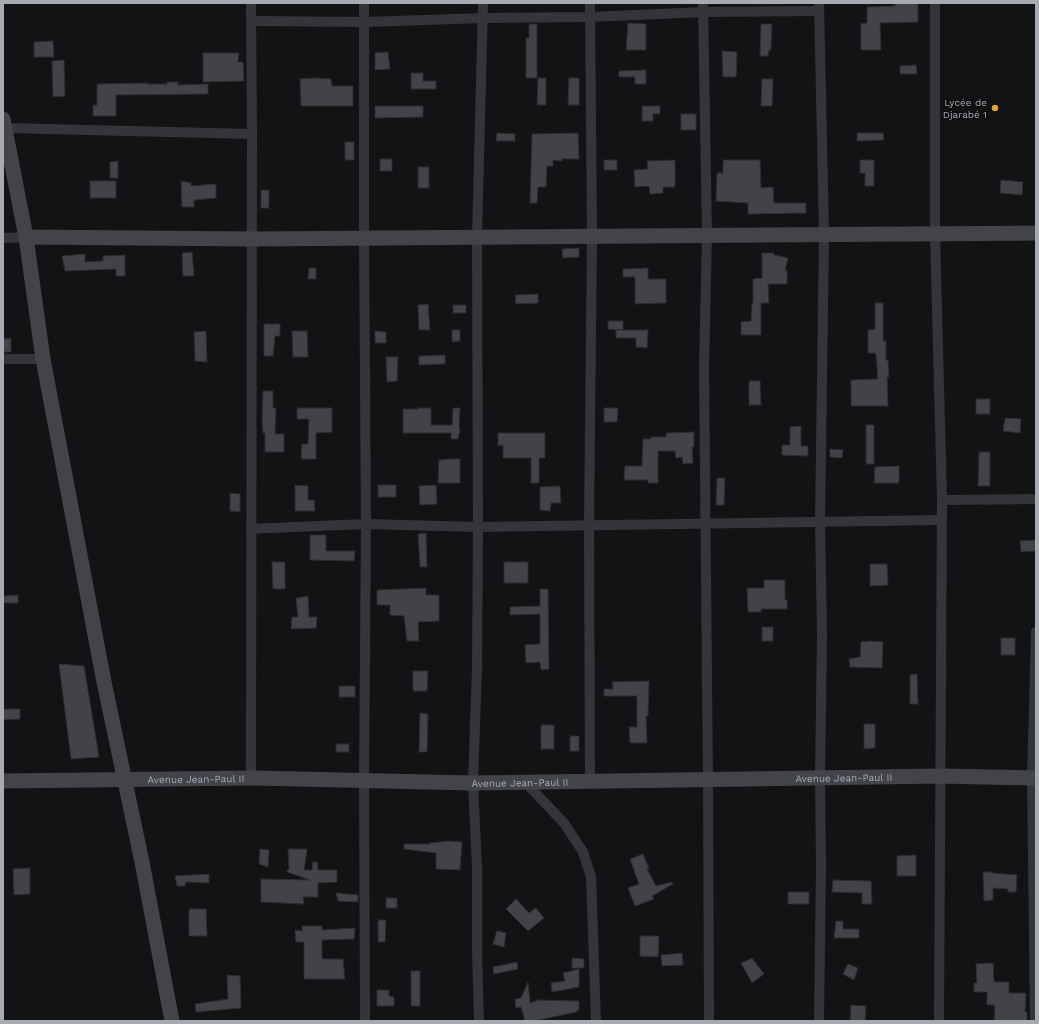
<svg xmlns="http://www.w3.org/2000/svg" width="1039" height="1024" font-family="'Work Sans',sans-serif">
  <rect width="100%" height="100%" fill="#121314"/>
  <g fill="#424347" stroke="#2d2d30">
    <polygon points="895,3 918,3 918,22 880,23 881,50 861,50 861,24 867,23 867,7 895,6"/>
    <polygon points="628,23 646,24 646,50 626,50"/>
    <polygon points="529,24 537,24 537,78 526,78 526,38 529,38"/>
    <polygon points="761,24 772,24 771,50 769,50 768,56 760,56"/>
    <polygon points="53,41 54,57 34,57 34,42"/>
    <polygon points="722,51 737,52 736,77 723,77"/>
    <polygon points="388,52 390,69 375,70 375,53"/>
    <polygon points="203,53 239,53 238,62 243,62 244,81 203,82"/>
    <polygon points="64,60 65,96 53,97 52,61"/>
    <polygon points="916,65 917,74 900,74 900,66"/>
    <polygon points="646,70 646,84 635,84 635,77 619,77 619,71"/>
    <polygon points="411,73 423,73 423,81 436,81 436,89 411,89"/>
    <polygon points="314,78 331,79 332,86 353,86 353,106 301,106 300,79"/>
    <polygon points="538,78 546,78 546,105 537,105"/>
    <polygon points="569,78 579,78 579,105 568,105"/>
    <polygon points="762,79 773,79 772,106 761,106"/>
    <polygon points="167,82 178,82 178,85 208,84 208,94 116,95 116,116 93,116 93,105 97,105 97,84 148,83 148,84 167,84"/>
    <polygon points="375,106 423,106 423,117 375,118"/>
    <polygon points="642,106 660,106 660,114 653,114 653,121 642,121"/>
    <rect x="681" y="114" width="15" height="16"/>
    <polygon points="497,133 515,134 515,141 496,141"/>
    <polygon points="578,133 579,159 562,159 562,161 553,160 553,166 547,166 546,187 538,187 537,203 530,203 532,134"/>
    <polygon points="857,133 883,133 884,140 857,141"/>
    <rect x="345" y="142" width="9" height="18"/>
    <rect x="380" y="159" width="12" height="12"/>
    <rect x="604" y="160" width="13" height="10"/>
    <polygon points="675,160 675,187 663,187 663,193 650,194 649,186 635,187 634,170 648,169 647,161"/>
    <polygon points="723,160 760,160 761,188 773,187 774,203 806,203 806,213 748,214 748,203 716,201 717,173 723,173"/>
    <polygon points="860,160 874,160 874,186 865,186 865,173 860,173"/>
    <polygon points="118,161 118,178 110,178 110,162"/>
    <rect x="418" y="167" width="11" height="21"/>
    <polygon points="1001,180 1023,182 1022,195 1000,193"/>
    <rect x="90" y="181" width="26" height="17"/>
    <polygon points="181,181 191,183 191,186 216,184 216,198 194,200 194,207 182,207"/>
    <rect x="261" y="190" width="8" height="18"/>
    <polygon points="579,248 579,257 563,258 562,249"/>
    <polygon points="192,252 194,276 183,276 182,253"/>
    <polygon points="762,253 774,253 774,255 788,258 785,270 787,270 787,284 768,284 769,303 761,303 761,335 741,335 741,322 751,321 752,303 753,303 753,279 762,278"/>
    <polygon points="85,254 85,262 103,261 103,256 125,255 125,276 116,276 116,269 65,271 62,256"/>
    <polygon points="309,268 316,268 316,279 308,279"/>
    <polygon points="648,268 648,279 666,279 666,303 635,304 635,277 623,277 623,269"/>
    <polygon points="538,294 538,303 516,304 515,295"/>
    <polygon points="875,303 883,303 883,341 886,341 886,360 888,360 889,377 887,377 888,406 851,406 851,380 878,379 876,355 875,353 868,353 868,330 875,329"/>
    <polygon points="428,304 430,330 419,330 418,305"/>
    <rect x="453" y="305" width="13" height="8"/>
    <polygon points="608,321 623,321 623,330 608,329"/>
    <polygon points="264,324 280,324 280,336 275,336 273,356 264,356"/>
    <polygon points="452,330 460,330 460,341 452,342"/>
    <polygon points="616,330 648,330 647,348 636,347 636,338 616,338"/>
    <polygon points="206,331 207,362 195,361 194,332"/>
    <polygon points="292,331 307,331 308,357 293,357"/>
    <polygon points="375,331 386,332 386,343 375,343"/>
    <polygon points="11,338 11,352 3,352 3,339"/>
    <polygon points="445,355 445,364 419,365 419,356"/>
    <polygon points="386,357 398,357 397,381 387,382"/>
    <polygon points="749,381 760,381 761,405 749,405"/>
    <polygon points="263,391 273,391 273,408 276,408 275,434 284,434 284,452 265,452 265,433 263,433 262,418"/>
    <rect x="976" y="399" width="14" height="15"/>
    <polygon points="297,408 332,408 332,432 316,433 316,459 301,459 302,444 308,444 309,419 297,419"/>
    <polygon points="418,408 431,408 431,425 452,425 453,408 460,408 459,425 460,433 459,433 458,439 451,439 451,433 403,433 403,409 418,409"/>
    <polygon points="604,408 618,408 617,422 604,422"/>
    <polygon points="1005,418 1021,419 1020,433 1003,431"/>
    <rect x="866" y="425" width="8" height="39"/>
    <polygon points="801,426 801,446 808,446 808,456 782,455 782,445 790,445 790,427"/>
    <polygon points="694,432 694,447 692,447 693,463 683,464 682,457 676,458 675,451 658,451 658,483 648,483 648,480 624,480 625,466 642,466 643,439 651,439 651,437 666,437 666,433"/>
    <polygon points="498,433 545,433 545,458 539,458 539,483 531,483 531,458 503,458 503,445 498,446"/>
    <polygon points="830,449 843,450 842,458 830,457"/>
    <polygon points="979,452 990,452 990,486 978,486"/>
    <polygon points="449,459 460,459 460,483 438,483 439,460"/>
    <polygon points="899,466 899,483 874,483 875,467"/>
    <polygon points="717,478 725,478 724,505 716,505"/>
    <polygon points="295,485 308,486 308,500 314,500 315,511 295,511"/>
    <rect x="378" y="485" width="18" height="12"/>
    <polygon points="436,485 437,504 420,505 419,486"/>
    <polygon points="560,486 561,503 551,503 550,511 540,510 540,487"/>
    <polygon points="230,493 240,494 240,512 230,511"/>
    <polygon points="426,533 427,567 420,567 418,534"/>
    <polygon points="310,535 326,535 326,551 355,551 354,561 310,560"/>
    <polygon points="1036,540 1036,551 1021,552 1020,541"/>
    <polygon points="272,562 285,562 285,589 273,589"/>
    <rect x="504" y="562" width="24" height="21"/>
    <polygon points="870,564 887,564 888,585 870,586"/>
    <polygon points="764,580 785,580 785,600 787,600 787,609 761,609 761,612 748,612 747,588 764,588"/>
    <polygon points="426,588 426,595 439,595 439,621 418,622 419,641 407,641 404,616 390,615 390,605 377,605 377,590"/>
    <polygon points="540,589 548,589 549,669 541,670 540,662 526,663 525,645 540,644 540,614 510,615 510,607 540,606"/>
    <polygon points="18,595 18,603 3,603 3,596"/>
    <polygon points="308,596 309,617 317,617 316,628 291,629 292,617 298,617 296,598"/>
    <rect x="762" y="627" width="11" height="14"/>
    <rect x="1001" y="638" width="14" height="17"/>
    <polygon points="870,641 883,642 882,668 850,667 849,659 860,657 861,642"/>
    <polygon points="59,664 84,666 99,757 71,759"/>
    <polygon points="413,671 428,671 427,691 413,691"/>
    <polygon points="917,674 918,704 910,704 910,675"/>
    <polygon points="649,681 648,716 646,716 647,743 630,743 629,727 637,727 637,696 604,696 604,689 613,689 612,682"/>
    <rect x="339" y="686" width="16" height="11"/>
    <polygon points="3,709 20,709 20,719 3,720"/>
    <polygon points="420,713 428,714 427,752 419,752"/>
    <polygon points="864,724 875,724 875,748 864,749"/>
    <rect x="541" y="725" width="13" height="24"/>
    <rect x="570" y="736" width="9" height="15"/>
    <rect x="336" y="744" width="13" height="8"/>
    <polygon points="448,841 462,842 460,870 436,869 436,853 404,849 404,844 430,844 430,843"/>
    <polygon points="260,849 269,850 268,867 259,864"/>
    <polygon points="288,849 307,849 304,870 312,870 313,862 317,862 318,870 337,870 337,882 318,883 318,897 303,897 304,904 261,902 261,879 310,880 287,872 287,870 289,870"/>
    <polygon points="643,854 649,869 647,869 656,886 672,882 673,884 652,896 654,899 635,906 628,888 639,884 630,859"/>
    <polygon points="916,855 916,876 897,876 897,856"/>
    <polygon points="30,868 30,894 14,895 13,869"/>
    <polygon points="983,872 992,872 992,873 1017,875 1016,892 1008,892 1008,889 993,888 993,900 984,901"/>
    <polygon points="209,874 209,883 186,882 185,886 177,886 175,876"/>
    <polygon points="833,880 871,881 872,904 862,904 862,893 832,892"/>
    <rect x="788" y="892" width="21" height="12"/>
    <polygon points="336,893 358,895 358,902 338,901"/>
    <rect x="386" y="898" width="11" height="10"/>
    <polygon points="516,899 529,913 536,908 544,918 528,931 506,909"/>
    <polygon points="189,909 206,909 207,936 189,936"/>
    <polygon points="378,920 386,920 385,942 378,942"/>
    <polygon points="836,921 843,921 843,929 859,929 859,938 834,938"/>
    <polygon points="302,926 322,926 322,930 355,928 354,939 322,940 322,958 323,959 343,959 345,979 304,979 304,942 296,942 295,930 302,931"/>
    <polygon points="497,931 506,933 504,947 493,944"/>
    <polygon points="640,936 659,936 658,957 640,956"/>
    <polygon points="682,953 683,965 662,966 661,955"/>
    <polygon points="572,958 584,959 584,968 572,968"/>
    <polygon points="752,958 764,974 752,983 741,963"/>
    <polygon points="517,962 518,969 494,974 493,967"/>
    <polygon points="993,963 994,982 1009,982 1009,993 1026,993 1025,1012 1027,1012 1027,1021 994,1021 995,1005 987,1005 987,992 974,992 974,983 977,983 976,964"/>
    <polygon points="848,964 858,968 854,980 843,974"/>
    <polygon points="579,969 579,987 552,992 551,983 565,981 563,973"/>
    <rect x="411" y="971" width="9" height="35"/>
    <polygon points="227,975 240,976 241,1008 196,1012 195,1004 228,999"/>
    <polygon points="528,982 530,1003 539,1000 579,1001 579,1010 577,1010 577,1012 534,1021 525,1021 521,1007 516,1008 515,999 521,998"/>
    <polygon points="377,990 389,990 389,996 394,997 394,1006 377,1006"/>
    <polygon points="851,1005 866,1006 865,1021 850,1021"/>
  </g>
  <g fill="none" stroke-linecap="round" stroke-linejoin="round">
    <g stroke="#343539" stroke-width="10">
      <polyline points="364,3 364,238 366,524 364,780 365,1021"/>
      <polyline points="590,3 592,237 589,525 590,781"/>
      <polyline points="703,3 707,235 704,368 708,779 709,1021"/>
      <polyline points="819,3 824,234 820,522 822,634 820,778 821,868 819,1021"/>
      <polyline points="935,3 935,233 942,500 939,1021"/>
      <polyline points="252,21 365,22 484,18 590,17 703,12 819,11"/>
      <polyline points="5,128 252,134"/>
      <polyline points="3,238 26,237"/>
      <polyline points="3,359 43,359"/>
      <polyline points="942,500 1036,499"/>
      <polyline points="251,529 366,524 478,527 941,520"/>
      <polyline points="251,778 252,134 251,3"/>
      <polyline points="525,782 564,823 583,852 591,877 596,1021"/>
      <polyline points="479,1021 477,951 477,868 473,783 477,669 478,527 477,237 483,3"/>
      <polyline points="1035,1021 1032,778 1036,632"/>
    </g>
    <g stroke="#424448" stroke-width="15">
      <polyline points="3,119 26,237 43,359 104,682 142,862 172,1021"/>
      <polyline points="26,237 252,239 1036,233"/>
      <path id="s1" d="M3,781L251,778L473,783L940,776L1036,778"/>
    </g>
  </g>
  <circle fill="#e3a23b" stroke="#0e0e0f" stroke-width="1.5" cx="995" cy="108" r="4"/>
  <g text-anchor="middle" stroke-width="3" stroke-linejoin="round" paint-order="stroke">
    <g font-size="10" fill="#a5aab3" stroke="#0e0e0f" text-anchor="end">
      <text x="987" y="106">Lycée de<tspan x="987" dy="12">Djarabé 1</tspan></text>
    </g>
    <g font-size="10" fill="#a5aab3" stroke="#0e0e0f">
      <text dy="4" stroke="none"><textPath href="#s1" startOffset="841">Avenue Jean-Paul II</textPath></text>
      <text dy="4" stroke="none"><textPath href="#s1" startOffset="193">Avenue Jean-Paul II</textPath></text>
      <text dy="4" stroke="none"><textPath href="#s1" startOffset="517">Avenue Jean-Paul II</textPath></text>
    </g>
  </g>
  <rect width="1039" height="1024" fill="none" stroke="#a5aab3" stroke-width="8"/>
</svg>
